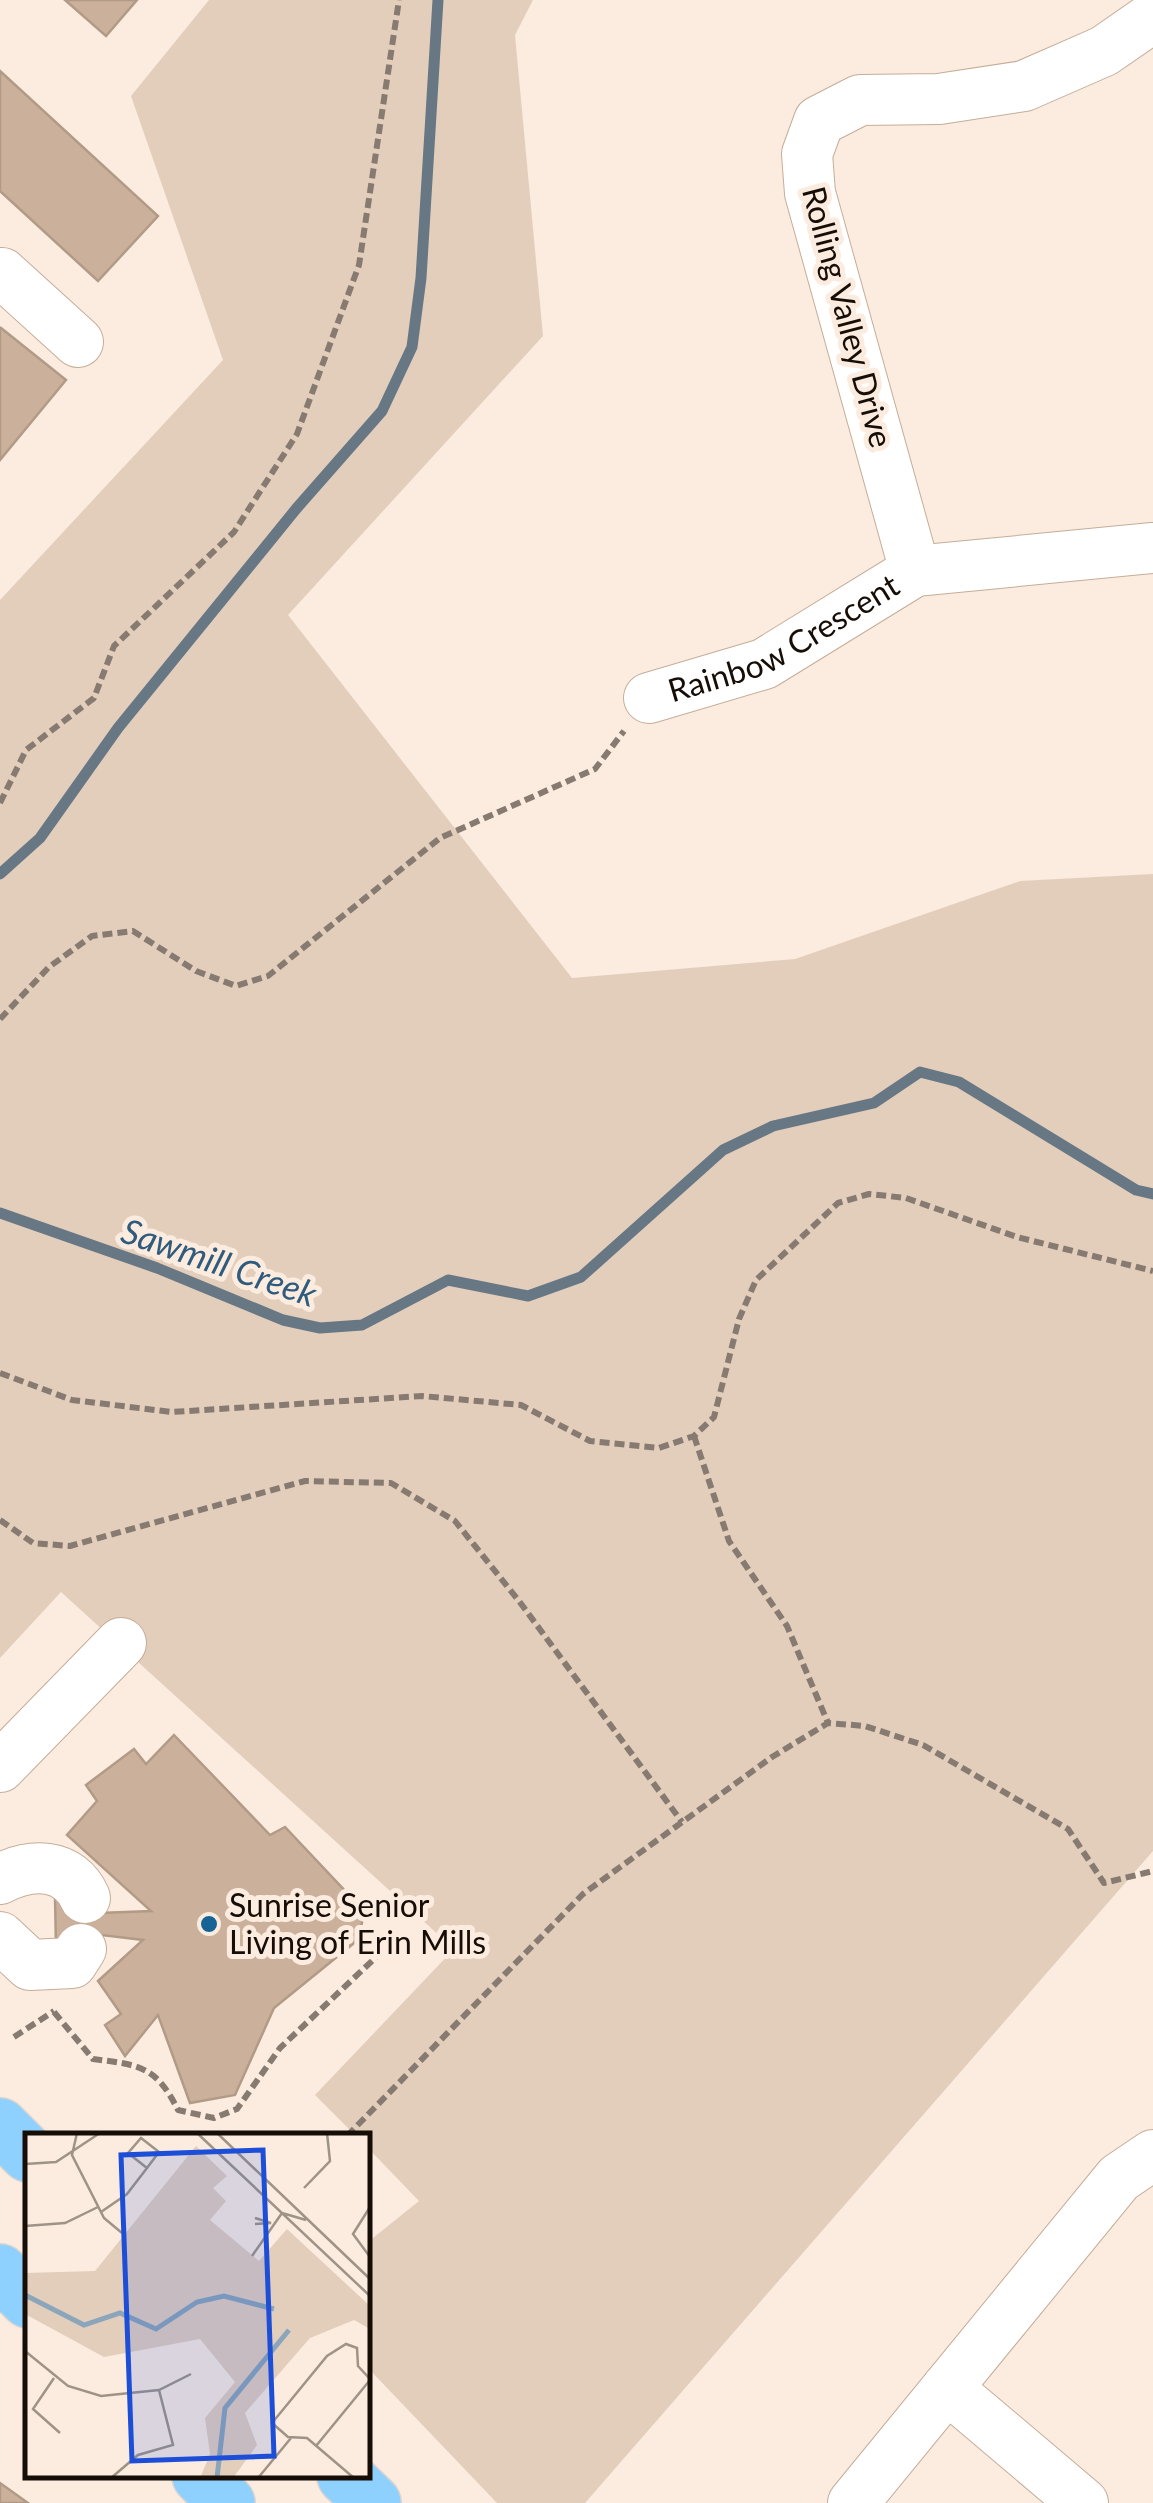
<svg xmlns="http://www.w3.org/2000/svg" width="1153" height="2503" font-family="Lato,sans-serif">
  <rect width="100%" height="100%" fill="#fbecdf"/>
  <polygon fill="#e3cebc" points="209,0 533,0 515,35 543,336 288,615 572,978 795,959 1020,881 1153,874 1153,1851 585,2503 497,2503 368,2368 368,2242 419,2201 368,2148 368,2136 355,2135 315,2095 454,1949 61,1592 0,1658 0,600 223,360 131,96"/>
  <g fill="none" stroke-linecap="round" stroke-linejoin="round">
    <g stroke="#687784" stroke-width="11">
      <polyline points="0,874 40,838 118,728 296,509 382,411 412,347 421,278 438,0"/>
      <polyline points="0,1213 157,1268 283,1320 320,1328 362,1325 448,1280 528,1296 581,1277 723,1150 773,1126 874,1103 920,1072 959,1082 1136,1190 1153,1194"/>
    </g>
  </g>
  <g fill="#cbb19b" stroke="#b29b86" stroke-width="2.5">
    <polygon points="65,0 137,0 106,36"/>
    <polygon points="0,71 158,216 98,281 0,191"/>
    <polygon points="1,328 66,380 0,460 0,330"/>
    <polygon points="174,1735 270,1835 285,1827 364,1911 359,1939 274,2008 235,2095 190,2103 158,2015 125,2056 105,2025 121,2014 98,1981 143,1940 102,1935 96,1949 56,1948 55,1897 99,1913 151,1911 67,1835 97,1801 86,1785 134,1749 146,1764"/>
    <polygon points="0,2483 28,2503 0,2503"/>
  </g>
  <g fill="none" stroke-linecap="round" stroke-linejoin="round">
    <defs>
      <g id="minor">
        <polyline points="2,273 78,342"/>
        <polyline points="915,571 810,193 807,154 819,121 860,100 939,99 1024,86 1104,51 1153,17"/>
        <path id="s1" d="M649,698L764,664L915,571L1153,548"/>
        <polyline points="0,1767 121,1643"/>
        <path d="M0,1879C31,1863 69,1862 85,1898"/>
        <polyline points="0,1937 30,1965 72,1963 81,1949"/>
        <polyline points="947,2388 1083,2503"/>
        <polyline points="853,2503 1119,2178 1153,2155"/>
      </g>
      <g id="major">
        <polyline points="0,2126 28,2154"/>
        <polyline points="0,2272 28,2300"/>
        <polyline points="200,2476 227,2503"/>
        <polyline points="345,2476 373,2503"/>
      </g>
    </defs>
    <use href="#minor" stroke="#c5ad98" stroke-width="52"/>
    <use href="#major" stroke="#d5d3d2" stroke-width="58"/>
    <g stroke="#877b71" stroke-width="6" stroke-dasharray="10 5" stroke-linecap="butt">
      <polyline points="0,803 26,750 94,698 114,646 234,532 297,434 359,265 399,0"/>
      <polyline points="0,1019 49,967 92,936 133,931 196,971 236,986 268,976 440,838 595,769 624,731"/>
      <polyline points="0,1373 72,1400 172,1412 422,1396 521,1405 590,1441 659,1448 694,1436 714,1417 739,1319 756,1280 838,1203 869,1194 906,1198 1017,1237 1153,1271"/>
      <polyline points="694,1436 729,1541 787,1626 828,1723"/>
      <polyline points="0,1520 33,1543 70,1546 305,1481 391,1483 455,1521 519,1601 682,1822"/>
      <path d="M54,2012L93,2059C140,2065 156,2066 178,2110L214,2118L237,2109L280,2048L392,1942"/>
      <polyline points="14,2037 54,2011"/>
      <polyline points="347,2136 583,1894 772,1757 828,1723 865,1726 923,1745 1068,1829 1104,1883 1153,1871"/>
    </g>
    <use href="#minor" stroke="#fff" stroke-width="50"/>
    <use href="#major" stroke="#8ed0fe" stroke-width="55"/>
  </g>
  <circle fill="#166396" stroke="#fbecdf" stroke-width="4" cx="209" cy="1924" r="10"/>
  <g text-anchor="middle" stroke-width="10" stroke-linejoin="round" paint-order="stroke">
    <g font-size="32" fill="#150d06" stroke="#fbecdf">
      <text transform="translate(847 317) rotate(75)" y="11">Rolling Valley Drive</text>
      <text dy="11" stroke="none"><textPath href="#s1" startOffset="148">Rainbow Crescent</textPath></text>
    </g>
    <g font-size="32" fill="#150d06" stroke="#fbecdf" text-anchor="start">
      <text x="229" y="1917">Sunrise Senior<tspan x="229" dy="37">Living of Erin Mills</tspan></text>
    </g>
    <g font-size="35" font-style="italic" fill="#305b7d" stroke="#fbecdf">
      <text transform="translate(219 1263) rotate(19)" y="12">Sawmill Creek</text>
    </g>
  </g>
  <g transform="translate(25 2133)">
    <rect width="345" height="345" fill="#fbecdf"/>
    <path d="M171,13L202,43L188,55L201,68L185,87L234,128L262,96L345,173V196L329,187L285,205L220,280L232,312L208,345H175L185,321L180,285L210,249L175,206L79,224L0,181V140L70,138Z" fill="#e3cebc"/>
    <path fill="none" stroke="#8ba5ba" stroke-width="5" d="M0,162L59,192L95,180L131,196L172,169L199,163L249,176M192,345L200,275L264,197"/>
    <path fill="none" stroke="#9f9388" stroke-width="2.5" d="M52,0L47,22L79,85L97,100M172,0L345,163M192,0L345,146M0,31L31,29L75,0M279,55L305,28L302,0M345,74L328,101L345,124M76,79L102,61L122,35L134,19L116,5L103,20L122,35M230,91L246,90L230,85M0,93L40,90L73,74M227,123L257,80L281,87M0,218L43,253L76,263L134,257L166,241M29,245L8,276L35,300M291,313L345,247M86,345L113,322L148,312L134,257M233,345L266,305M329,345L282,305L263,304L247,290L302,223L321,211L332,215L333,233L345,246"/>
    <path fill="#1d4ed8" fill-opacity="0.15" stroke="#1d4ed8" stroke-width="5" d="M238,17L249,323L107,328L96,22Z"/>
    <rect width="345" height="345" fill="none" stroke="#150d06" stroke-width="5"/>
  </g>
</svg>
